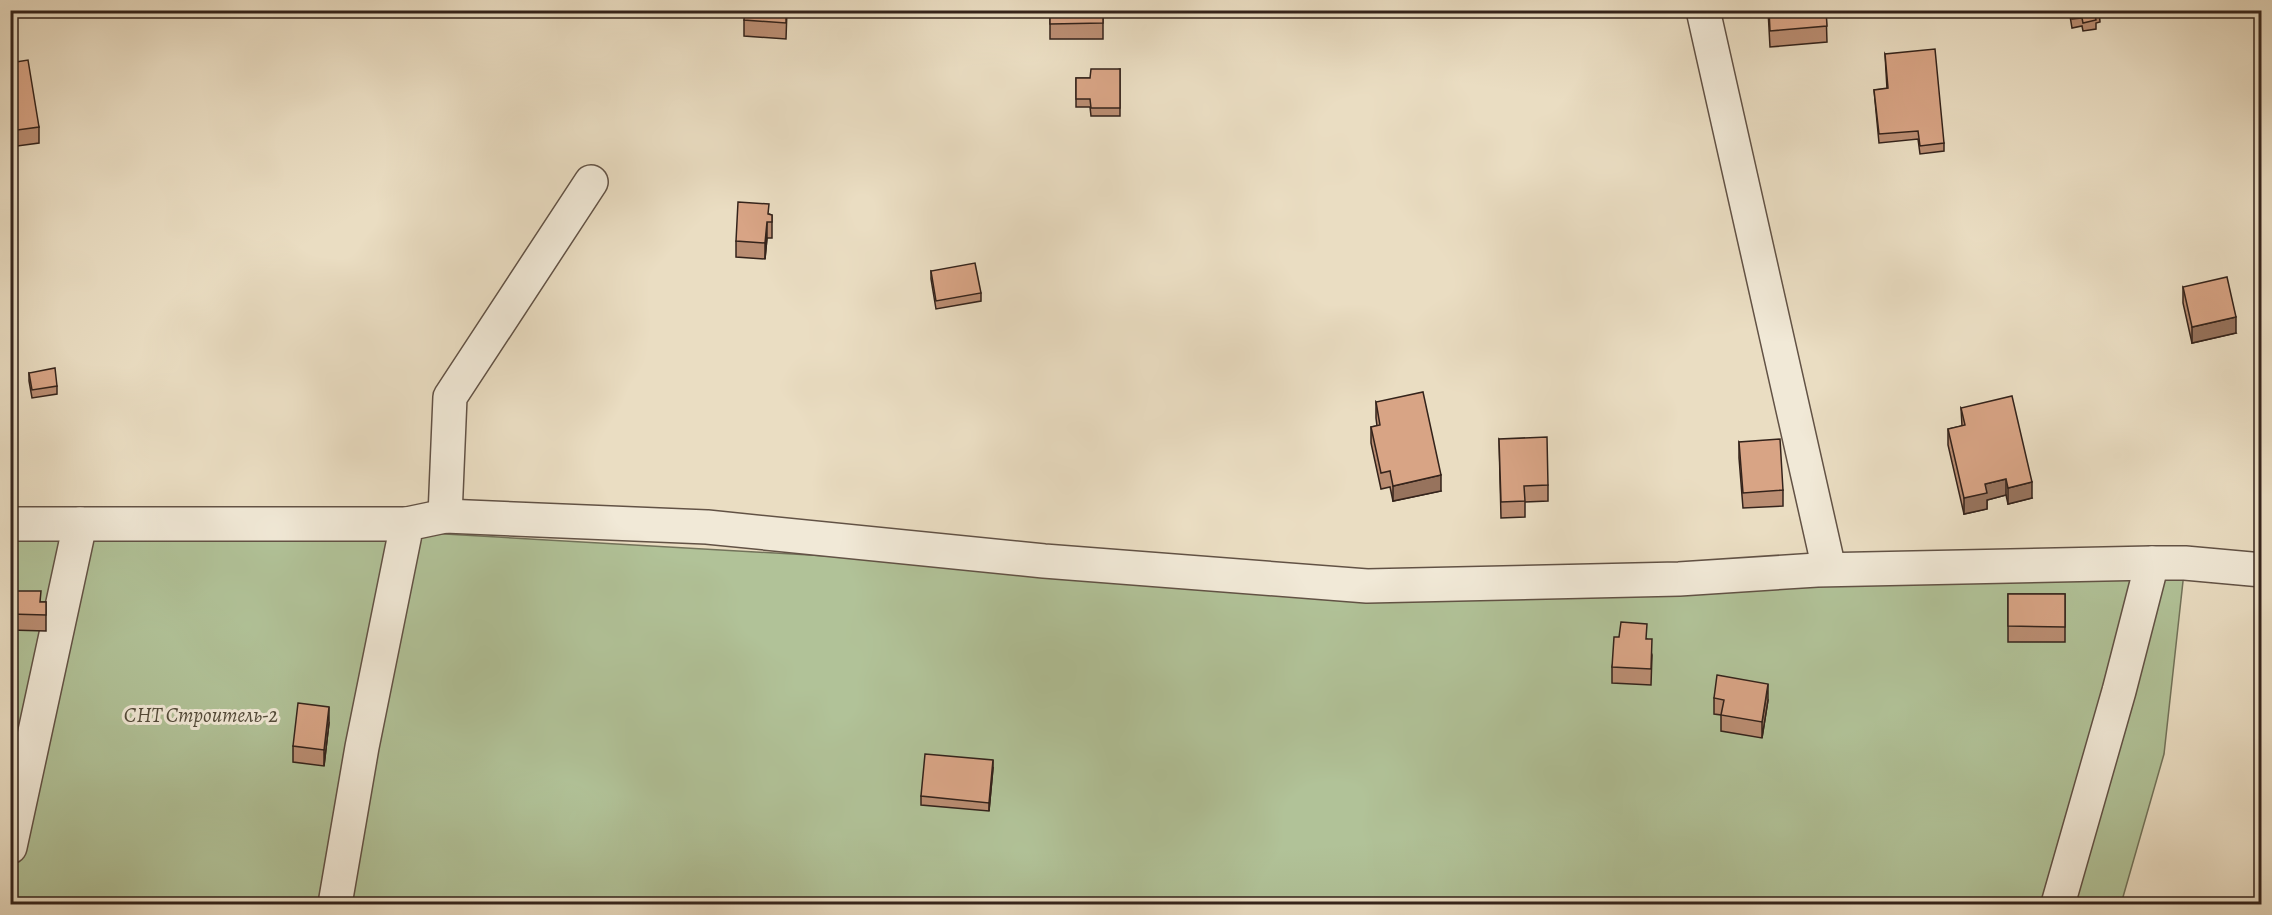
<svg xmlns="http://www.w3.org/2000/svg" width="2272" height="915" font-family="Alegreya,serif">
  <rect width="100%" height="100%" fill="#eaddc2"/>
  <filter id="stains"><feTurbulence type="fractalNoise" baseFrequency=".00333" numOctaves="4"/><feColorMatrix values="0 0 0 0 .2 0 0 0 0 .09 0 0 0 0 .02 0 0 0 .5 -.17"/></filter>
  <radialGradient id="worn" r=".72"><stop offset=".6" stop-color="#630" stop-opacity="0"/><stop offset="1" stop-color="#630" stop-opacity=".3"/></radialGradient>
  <polygon fill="#b1c298" stroke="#72725a" stroke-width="1.5" points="11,518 410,532 1382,588 2185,563 2164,754 2121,904 11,904"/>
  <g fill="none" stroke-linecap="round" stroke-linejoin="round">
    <defs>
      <g id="minor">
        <polyline points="1703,10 1829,569"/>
        <polyline points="445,516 450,397 591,182"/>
        <polyline points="10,524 407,524"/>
        <polyline points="10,847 80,524"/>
        <polyline points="335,904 362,747 407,524 445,516 707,527 1044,561 1367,586 1679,579 1817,570 2152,563 2185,563 2262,570"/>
        <polyline points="2058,904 2119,691 2152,563"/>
      </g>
    </defs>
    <use href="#minor" stroke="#625245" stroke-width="36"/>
    <use href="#minor" stroke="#f1e9d7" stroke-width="33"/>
  </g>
  <g fill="#ba8d72" stroke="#34231b" stroke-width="1.5">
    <polygon points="787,10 786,39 744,36 744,20"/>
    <rect x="1050" y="10" width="53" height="29"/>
    <polygon points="1768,10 1826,10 1827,42 1770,47"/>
    <polygon points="2069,10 2099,10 2100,22 2096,23 2096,29 2083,31 2082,26 2072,28"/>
    <polygon points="1885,54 1944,143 1944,151 1920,154 1918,139 1879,143 1874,90 1887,89"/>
    <polygon points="10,63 39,127 39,143 10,147"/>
    <polygon points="1120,69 1120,116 1091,116 1090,107 1076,107 1076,78 1090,78"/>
    <polygon points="769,214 772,215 772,238 767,238 765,259 736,257 736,241"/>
    <polygon points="931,271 981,293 981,301 936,309 931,279"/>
    <polygon points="2183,287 2236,333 2192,343 2183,303"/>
    <polygon points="29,373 57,386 57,394 32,398 29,381"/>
    <polygon points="1376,402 1441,491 1393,501 1390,487 1381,489 1371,443 1371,427 1377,426 1376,418"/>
    <polygon points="1961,408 2032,498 2008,504 2006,495 1987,500 1987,509 1964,514 1948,445 1948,429 1962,426"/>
    <polygon points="1499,439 1548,485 1548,501 1525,502 1525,517 1501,518"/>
    <polygon points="1739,442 1783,490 1783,506 1743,508 1739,458"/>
    <polygon points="10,591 41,602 46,602 46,631 10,630"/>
    <rect x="2008" y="594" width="57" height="48"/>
    <polygon points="1619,637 1647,639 1652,655 1651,685 1612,683 1612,667"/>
    <polygon points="1714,698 1768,700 1762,738 1721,731 1721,715 1714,714"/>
    <polygon points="329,723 324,766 293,762 293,746"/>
    <polygon points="993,768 989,811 921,805 921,796"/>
  </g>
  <g fill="#97735d" stroke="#34231b" stroke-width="1.5">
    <polygon points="767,222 767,238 765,259 765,243"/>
    <polygon points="2236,317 2236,333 2192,343 2192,327"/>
    <polygon points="1441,475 1441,491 1393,501 1393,486"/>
    <polygon points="2006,479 2006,495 1987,500 1987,509 1964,514 1964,498 1985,484"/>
    <polygon points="2032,482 2032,498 2008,504 2008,488"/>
    <polygon points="1768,684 1768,700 1762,738 1762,722"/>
    <polygon points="329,707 329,723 324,766 324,750"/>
    <polygon points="993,760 993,768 989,811 989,803"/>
  </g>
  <g fill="#d8a485" stroke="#34231b" stroke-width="1.5">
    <polygon points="745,10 786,10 786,23 744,20"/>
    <polygon points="1050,10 1103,10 1103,23 1050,24"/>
    <polygon points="1769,10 1826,10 1827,26 1770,31"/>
    <polygon points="2070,10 2099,10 2100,14 2095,15 2096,20 2083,23 2082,18 2072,19"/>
    <polygon points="1935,49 1944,143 1920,146 1918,131 1879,134 1874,90 1888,88 1885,54"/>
    <polygon points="28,60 39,127 10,131 10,63"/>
    <polygon points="1091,69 1120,69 1120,108 1091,108 1090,99 1076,99 1076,78 1090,78"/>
    <polygon points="738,202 769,204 768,214 772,215 772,222 767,222 765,243 736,241"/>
    <polygon points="975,263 981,293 936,301 931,271"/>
    <polygon points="2227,277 2236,317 2192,327 2183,287"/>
    <polygon points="55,368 57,386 32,390 29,373"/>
    <polygon points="1423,392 1441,475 1393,486 1390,471 1381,473 1371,427 1380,425 1376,402"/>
    <polygon points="2012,396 2032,482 2008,488 2006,479 1985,484 1987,493 1964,498 1948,429 1965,425 1961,408"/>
    <polygon points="1547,437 1548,485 1524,486 1525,501 1501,502 1499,439"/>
    <polygon points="1780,439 1783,490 1743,493 1739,442"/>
    <polygon points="10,591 41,591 40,602 46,602 46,615 10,614"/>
    <polygon points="2008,594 2065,594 2065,627 2008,626"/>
    <polygon points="1621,622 1647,624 1646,639 1652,639 1651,669 1612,667 1614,637 1619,637"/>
    <polygon points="1717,675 1768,684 1762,722 1721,715 1724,700 1714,698"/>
    <polygon points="298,703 329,707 324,750 293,746"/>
    <polygon points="925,754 993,760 989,803 921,796"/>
  </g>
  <g text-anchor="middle" stroke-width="6" stroke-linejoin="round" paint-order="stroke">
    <g font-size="21" font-style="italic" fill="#534b3a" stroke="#f1e9d7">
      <text x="201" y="722">СНТ Строитель-2</text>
    </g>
  </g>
  <rect width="2272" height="915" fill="none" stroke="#eaddc2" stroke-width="36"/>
  <rect x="12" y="12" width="2248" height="891" fill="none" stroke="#34231b" stroke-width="3"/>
  <rect x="18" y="18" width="2236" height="879" fill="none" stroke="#34231b" stroke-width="1.5"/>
  <rect width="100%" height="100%" filter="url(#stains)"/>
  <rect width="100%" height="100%" fill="url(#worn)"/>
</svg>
